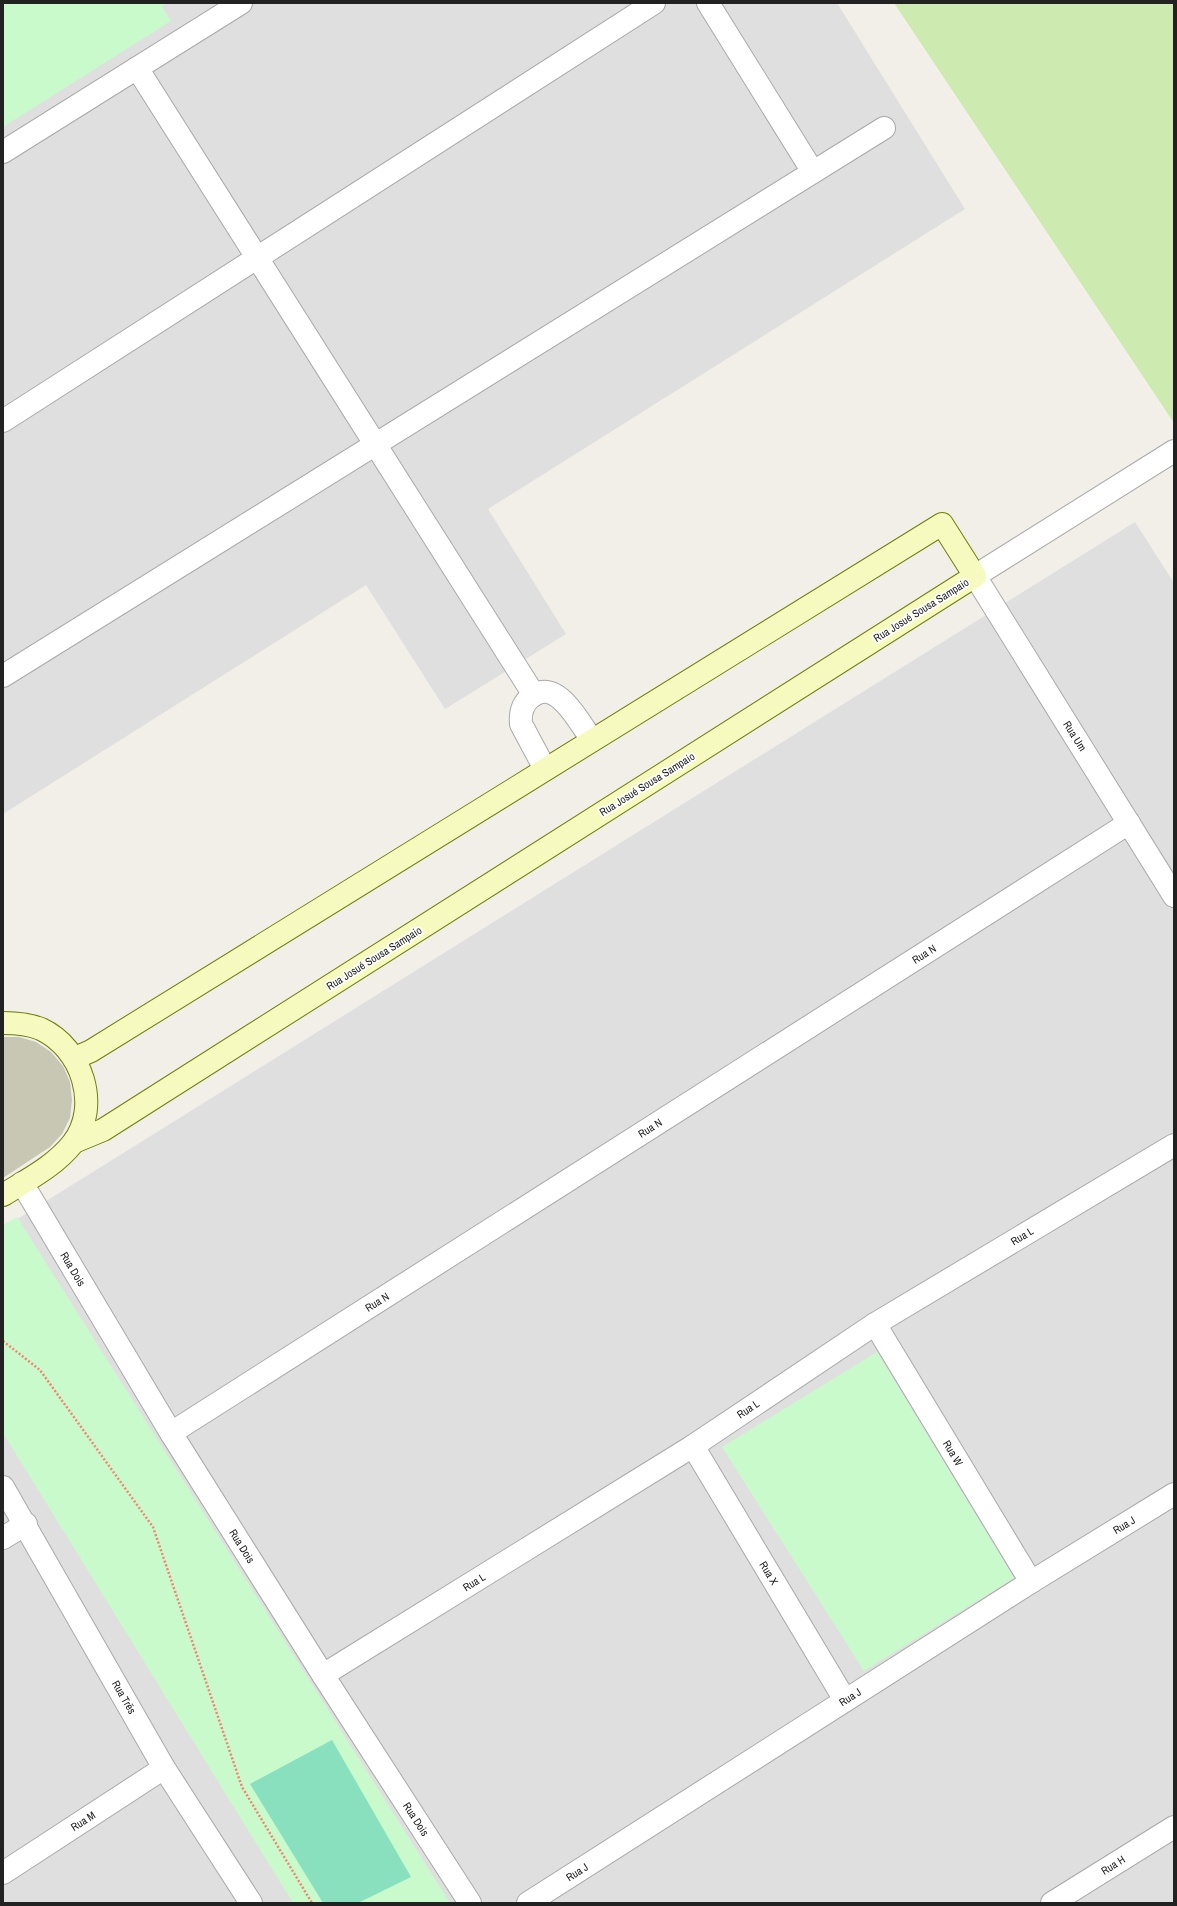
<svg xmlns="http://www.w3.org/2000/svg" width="1177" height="1906" font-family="'Archivo Narrow',sans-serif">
  <rect width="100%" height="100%" fill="#f2efe9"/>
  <g fill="#e0dfdf">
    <polygon points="3,3 837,3 965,209 488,509 566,634 445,709 366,585 3,814"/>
    <polygon points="1135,522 1174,583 1174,1903 3,1903 3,1228"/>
  </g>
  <polygon fill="#c7c7b4" points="3,1037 19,1037 36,1042 51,1052 63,1066 70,1082 72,1100 70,1118 62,1134 50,1147 3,1178"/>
  <polygon fill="#cdebb0" points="894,3 1174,3 1174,423"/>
  <g fill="#c8facc">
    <polygon points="3,3 167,3 162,7 171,21 3,127"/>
    <polygon points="17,1217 450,1903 293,1903 3,1433 3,1225"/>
    <polygon points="877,1352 1014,1578 864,1671 722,1447"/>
  </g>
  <polygon fill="#88e0be" points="332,1740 411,1877 358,1903 323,1903 250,1784"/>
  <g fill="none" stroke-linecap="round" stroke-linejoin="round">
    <defs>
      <g id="street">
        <polyline points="708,3 813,172"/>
        <polyline points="137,68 534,695"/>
        <polyline points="3,152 241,3"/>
        <polyline points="3,421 654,3"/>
        <polyline points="1174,451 975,576 1174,896"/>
        <polyline points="3,676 884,128"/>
        <path d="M545,769L521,724C520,713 522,704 531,697C557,676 580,724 592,740"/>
        <polyline points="22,1183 171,1433 323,1675 470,1903"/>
        <polyline points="875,1324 1031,1582"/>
        <polyline points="171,1433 1129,823"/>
        <polyline points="693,1446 845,1700"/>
        <polyline points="3,1487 164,1768 251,1903"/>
        <polyline points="3,1538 26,1524"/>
        <polyline points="323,1675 693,1446 875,1324 1174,1145"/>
        <polyline points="3,1873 164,1768"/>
        <polyline points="528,1903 1031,1582 1174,1494"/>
        <polyline points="1052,1903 1174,1827"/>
      </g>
      <g id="secondary">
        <path d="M3,1023C17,1023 29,1024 41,1029C82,1048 101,1106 73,1143C55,1166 27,1180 3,1195"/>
        <polyline points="74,1142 103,1130 975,576 942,524 91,1051 75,1058"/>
      </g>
    </defs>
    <use href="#street" stroke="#a9a9a9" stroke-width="24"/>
    <use href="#secondary" stroke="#707d05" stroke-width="24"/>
    <polyline stroke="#fa8072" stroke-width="2.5" stroke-dasharray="2 2" stroke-linecap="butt" points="3,1341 40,1370 153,1527 242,1787 312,1903"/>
    <use href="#street" stroke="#fff" stroke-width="22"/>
    <use href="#secondary" stroke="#f7fabf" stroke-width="22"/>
  </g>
  <g text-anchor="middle" stroke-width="3.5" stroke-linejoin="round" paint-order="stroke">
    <g font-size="11" fill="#222" stroke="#fff">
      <text transform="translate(921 610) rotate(-32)" y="4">Rua Josué Sousa Sampaio</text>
      <text transform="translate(1075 736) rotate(58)" y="4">Rua Um</text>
      <text transform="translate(647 784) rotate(-32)" y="4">Rua Josué Sousa Sampaio</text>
      <text transform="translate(924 954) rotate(-32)" y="4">Rua N</text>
      <text transform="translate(374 958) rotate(-32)" y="4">Rua Josué Sousa Sampaio</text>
      <text transform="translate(650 1128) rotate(-32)" y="4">Rua N</text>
      <text transform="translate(1022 1236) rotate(-31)" y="4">Rua L</text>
      <text transform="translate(73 1269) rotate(59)" y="4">Rua Dois</text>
      <text transform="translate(377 1302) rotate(-32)" y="4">Rua N</text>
      <text transform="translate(748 1409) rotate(-34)" y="4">Rua L</text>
      <text transform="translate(953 1453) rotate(59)" y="4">Rua W</text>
      <text transform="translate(1124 1525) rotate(-31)" y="4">Rua J</text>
      <text transform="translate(242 1546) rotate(58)" y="4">Rua Dois</text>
      <text transform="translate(769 1573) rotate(59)" y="4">Rua X</text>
      <text transform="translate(474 1582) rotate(-32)" y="4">Rua L</text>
      <text transform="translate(124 1697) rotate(60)" y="4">Rua Trës</text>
      <text transform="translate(850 1697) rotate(-33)" y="4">Rua J</text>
      <text transform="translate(416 1819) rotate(57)" y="4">Rua Dois</text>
      <text transform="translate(83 1821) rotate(-33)" y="4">Rua M</text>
      <text transform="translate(1113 1865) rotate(-32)" y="4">Rua H</text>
      <text transform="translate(577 1872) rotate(-33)" y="4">Rua J</text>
    </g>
  </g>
  <rect width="1177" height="1906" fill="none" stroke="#222222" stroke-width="8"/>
</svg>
